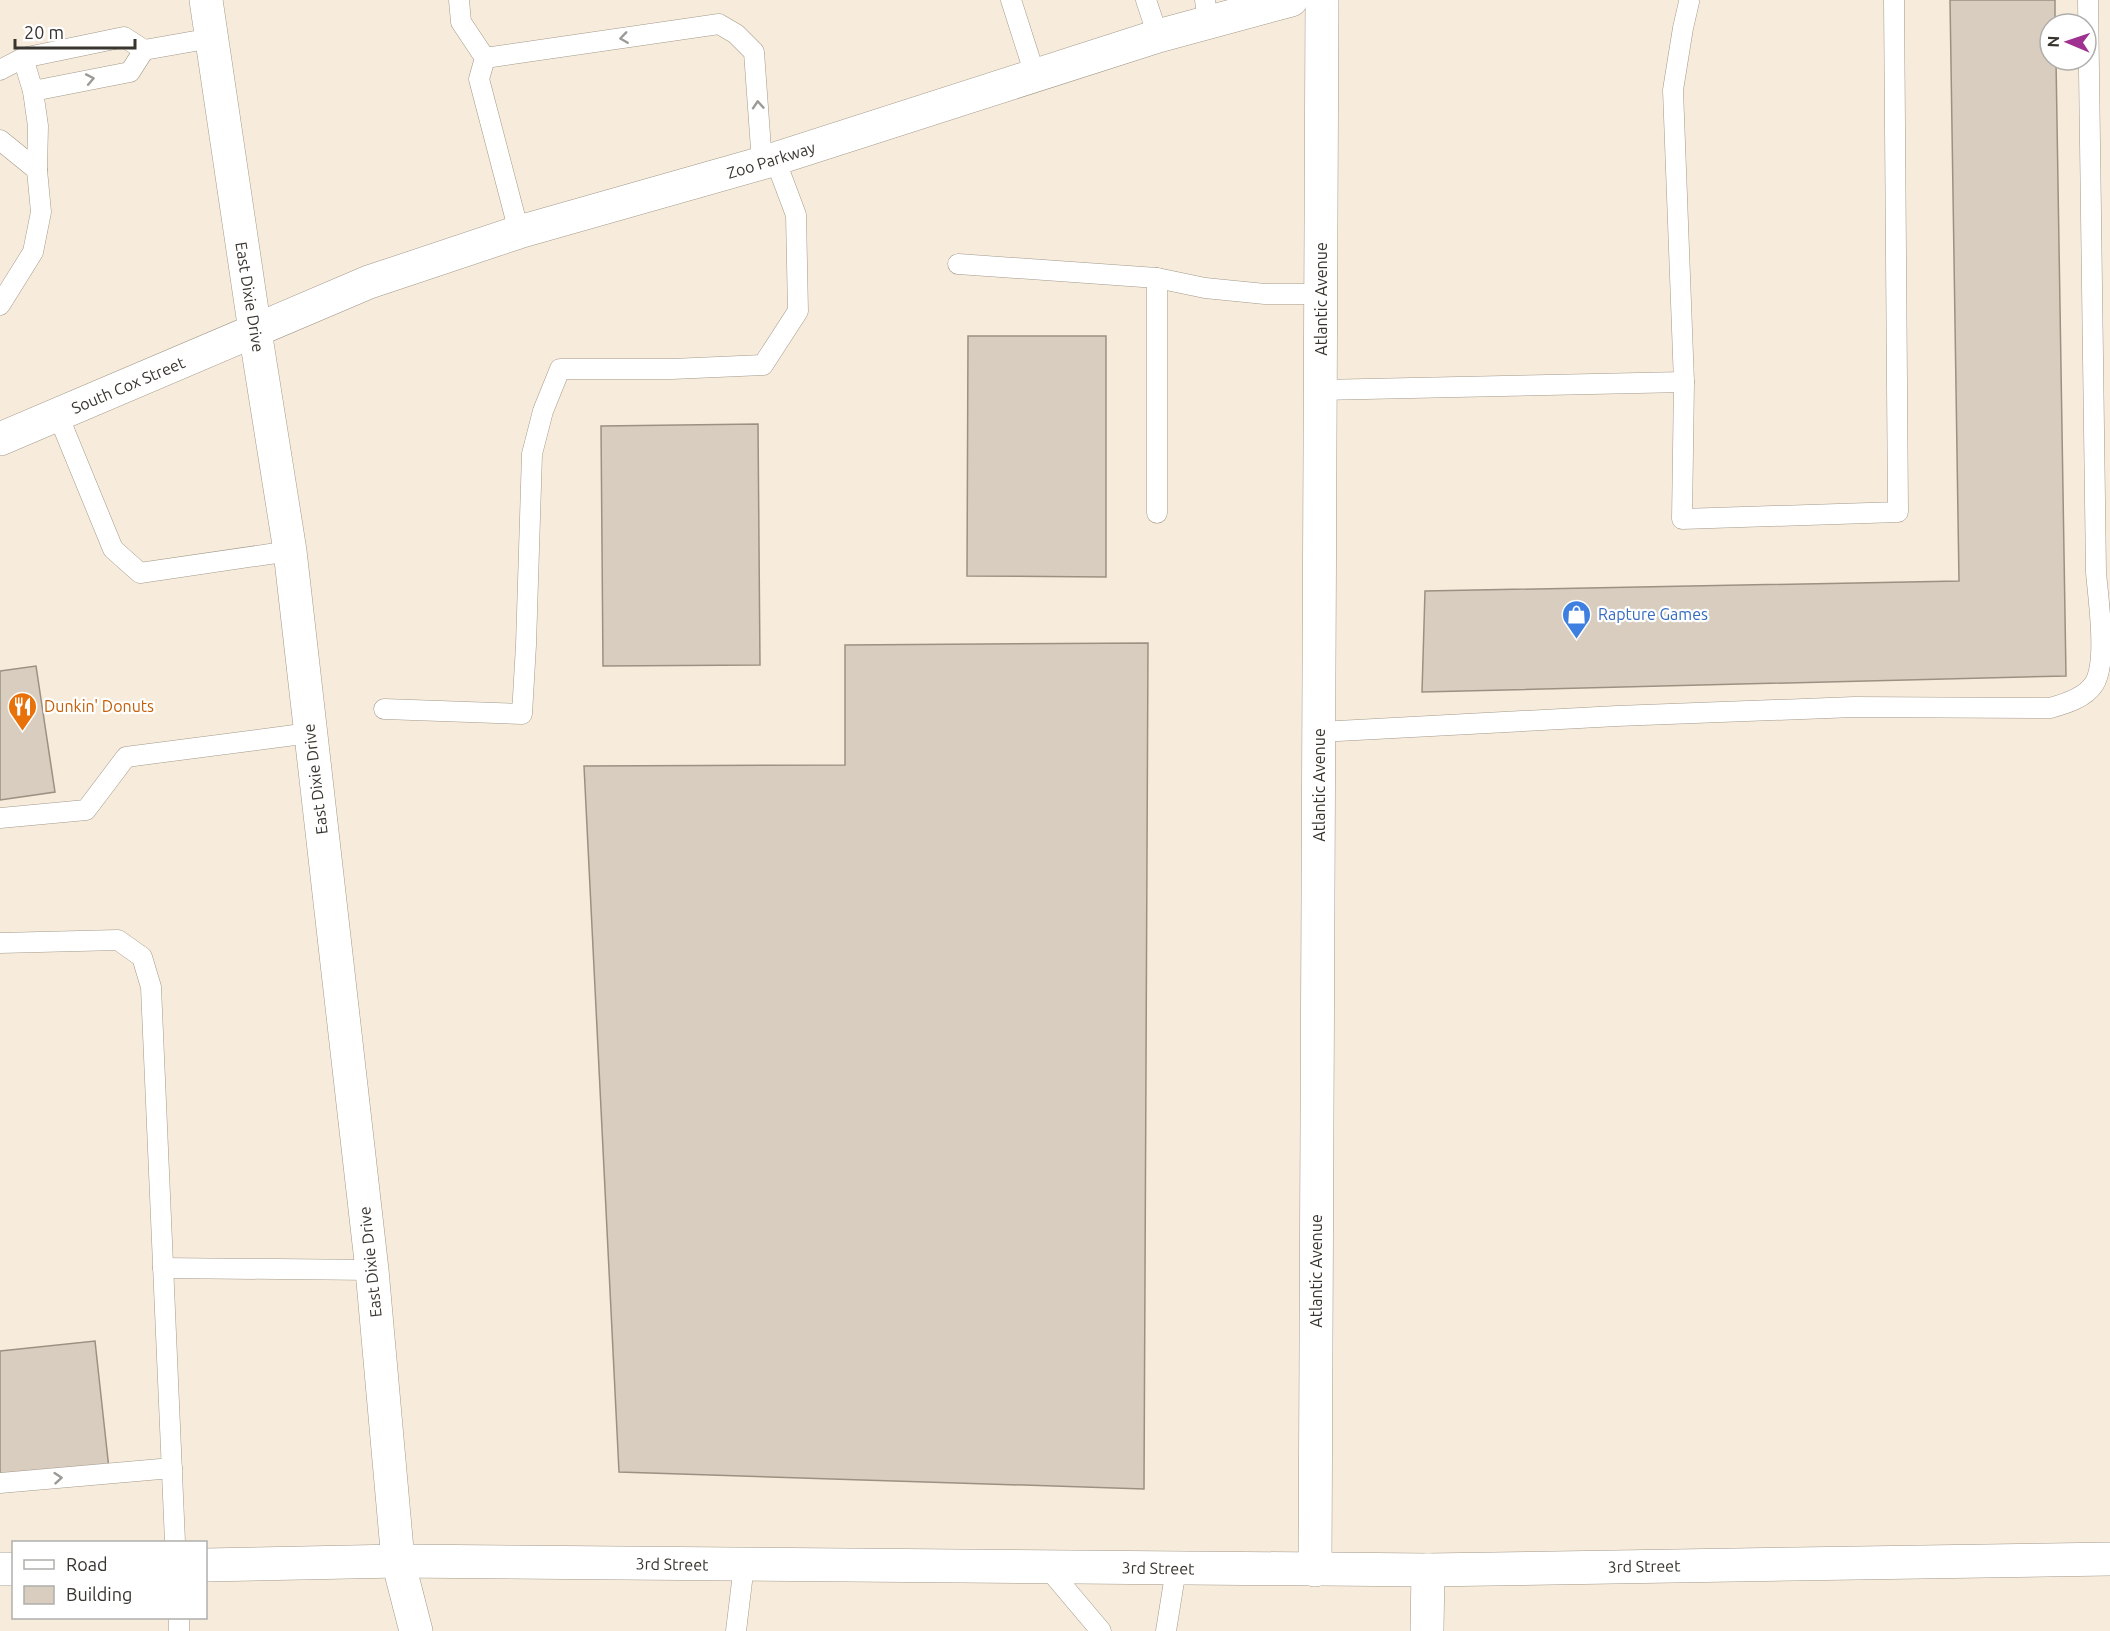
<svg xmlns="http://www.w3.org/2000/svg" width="2110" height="1631" font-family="Ubuntu,sans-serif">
  <rect width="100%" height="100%" fill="#f7ecdc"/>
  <g fill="#d8cdbe" stroke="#9b9182" stroke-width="1.5">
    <polygon points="1950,0 2055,0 2055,24 2050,24 2050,60 2056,60 2066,676 1422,692 1425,591 1959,581"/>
    <polygon points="968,336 1106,336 1106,577 967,576"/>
    <polygon points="758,424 760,665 603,666 601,426"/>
    <polygon points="1148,643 1144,1489 619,1472 584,766 845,765 845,645"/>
    <polygon points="36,666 55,792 0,800 0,671"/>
    <polygon points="95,1341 109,1469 0,1480 0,1351"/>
  </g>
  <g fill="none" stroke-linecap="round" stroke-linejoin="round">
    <defs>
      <g id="lane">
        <polyline points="459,0 461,22 485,58"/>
        <polyline points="1011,0 1035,75"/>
        <polyline points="1146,0 1158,36"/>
        <polyline points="1205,0 1208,23"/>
        <polyline points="23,58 124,37 144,50 212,38"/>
        <polyline points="485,58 719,24 736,34 754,52 762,163"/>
        <polyline points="485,58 479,79 519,232"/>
        <polyline points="0,70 23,58 33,91 38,126 37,170 41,212 33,252 0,305"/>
        <polyline points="33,91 130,72 144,50"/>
        <polyline points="0,140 37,170"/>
        <polyline points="958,264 1157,278 1205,288 1265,294 1321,294"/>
        <polyline points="1157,278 1157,513"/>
        <polyline points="1684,382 1682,519 1898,512 1894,0"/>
        <polyline points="1320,390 1684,382 1673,90 1683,28 1689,2"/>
        <polyline points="58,415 113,549 140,573 290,551"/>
        <polyline points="384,709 522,714 526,645 532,454 543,411 560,369 672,369 763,365 798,311 796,215 775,159"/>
        <path d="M1319,732L1617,716L1854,707L2050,708C2065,704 2085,698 2094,684C2108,662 2098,598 2096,572L2088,0"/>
        <polyline points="0,818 86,810 126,757 310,733"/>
        <polyline points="0,943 118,940 142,957 151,987 175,1542"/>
        <polyline points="163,1268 372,1270"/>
        <polyline points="0,1483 172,1468"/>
        <polyline points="1047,1567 1101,1631"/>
        <polyline points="179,1618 179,1631"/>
        <polyline points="736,1631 744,1565"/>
        <polyline points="1166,1631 1176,1569"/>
      </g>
      <g id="street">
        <polyline points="206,1565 398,1561 1428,1570 2110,1559"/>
        <polyline points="0,1569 14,1569"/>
        <polyline points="1315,1570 1322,0"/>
        <polyline points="1427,1631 1428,1570"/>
      </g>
      <polyline id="secondary" points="0,439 369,282 519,232 762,163 1158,36 1291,0"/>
      <polyline id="primary" points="206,0 255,331 290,551 372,1270 398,1561 416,1631"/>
    </defs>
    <use href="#lane" stroke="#a3998a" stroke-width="21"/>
    <use href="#street" stroke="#a3998a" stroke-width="34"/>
    <use href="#secondary" stroke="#a3998a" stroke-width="34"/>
    <use href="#primary" stroke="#a3998a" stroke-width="34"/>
    <use href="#lane" stroke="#fff" stroke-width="20"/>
    <use href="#street" stroke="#fff" stroke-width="33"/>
    <use href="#secondary" stroke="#fff" stroke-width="33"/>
    <use href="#primary" stroke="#fff" stroke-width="33"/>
  </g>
  <defs><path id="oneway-chevron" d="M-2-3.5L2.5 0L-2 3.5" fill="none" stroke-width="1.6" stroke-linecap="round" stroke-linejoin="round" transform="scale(1.5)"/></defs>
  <g stroke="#9c9a96">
    <use href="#oneway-chevron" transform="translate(624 38) rotate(172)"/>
    <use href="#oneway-chevron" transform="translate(90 79) rotate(-11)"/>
    <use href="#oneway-chevron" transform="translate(758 105) rotate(-94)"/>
    <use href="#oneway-chevron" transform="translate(58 1478) rotate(-5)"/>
  </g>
  <defs>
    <symbol id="shop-pin" viewBox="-11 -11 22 30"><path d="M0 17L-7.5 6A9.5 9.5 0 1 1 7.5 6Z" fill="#3f7fe0" stroke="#fff"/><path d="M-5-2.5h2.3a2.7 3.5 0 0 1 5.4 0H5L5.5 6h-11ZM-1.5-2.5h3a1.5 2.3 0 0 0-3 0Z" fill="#fff"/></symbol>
    <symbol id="restaurant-pin" viewBox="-11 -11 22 30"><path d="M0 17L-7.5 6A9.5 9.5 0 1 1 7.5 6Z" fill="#e8710a" stroke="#fff"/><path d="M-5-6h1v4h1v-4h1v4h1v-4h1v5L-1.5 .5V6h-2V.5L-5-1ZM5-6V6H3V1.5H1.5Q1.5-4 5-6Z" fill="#fff"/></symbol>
  </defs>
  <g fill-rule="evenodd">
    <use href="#shop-pin" x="1560" y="598" width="33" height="45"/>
    <use href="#restaurant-pin" x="6" y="690" width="33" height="45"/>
  </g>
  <g text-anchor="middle" stroke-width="4.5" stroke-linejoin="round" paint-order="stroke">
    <g font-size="16" fill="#38342e" stroke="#fff">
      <text transform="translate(771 160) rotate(-17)" y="6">Zoo Parkway</text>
      <text transform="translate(250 297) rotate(81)" y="6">East Dixie Drive</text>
      <text transform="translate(1321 299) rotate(-90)" y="6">Atlantic Avenue</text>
      <text transform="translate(128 385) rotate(-23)" y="6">South Cox Street</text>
      <text transform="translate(315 779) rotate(-97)" y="6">East Dixie Drive</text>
      <text transform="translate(1319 785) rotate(-90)" y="6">Atlantic Avenue</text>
      <text transform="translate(370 1262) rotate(-96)" y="6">East Dixie Drive</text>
      <text transform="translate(1316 1271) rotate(-90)" y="6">Atlantic Avenue</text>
      <text transform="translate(672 1564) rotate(1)" y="6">3rd Street</text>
      <text transform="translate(1644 1566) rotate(-1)" y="6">3rd Street</text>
      <text transform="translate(1158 1568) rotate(1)" y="6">3rd Street</text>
    </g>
    <g font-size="16" fill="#366cbe" stroke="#fff" text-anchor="start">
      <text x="1598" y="620">Rapture Games</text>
    </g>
    <g font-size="16" fill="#c56008" stroke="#fff" text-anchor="start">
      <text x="44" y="712">Dunkin' Donuts</text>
    </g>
  </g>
  <rect x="12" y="1541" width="195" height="78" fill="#ffffff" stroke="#afaeab" stroke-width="1.5"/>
  <rect x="24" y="1560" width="30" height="9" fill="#ffffff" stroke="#afaeab" stroke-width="1.5"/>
  <text x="66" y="1571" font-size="18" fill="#38342e">Road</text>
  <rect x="24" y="1586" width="30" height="18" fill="#d8cdbe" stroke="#afaeab" stroke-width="1.5"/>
  <text x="66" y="1601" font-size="18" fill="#38342e">Building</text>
  <g transform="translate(2068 42) rotate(272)"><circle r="28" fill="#ffffff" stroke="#afaeab" stroke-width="1.5"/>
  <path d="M0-4.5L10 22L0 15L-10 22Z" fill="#9f3291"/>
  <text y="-9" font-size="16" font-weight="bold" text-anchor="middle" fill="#38342e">N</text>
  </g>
  <path d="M15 39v9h120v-9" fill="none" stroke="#38342e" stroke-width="3"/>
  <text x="24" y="39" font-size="18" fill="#38342e" stroke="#ffffff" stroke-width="4.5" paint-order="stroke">20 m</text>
</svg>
